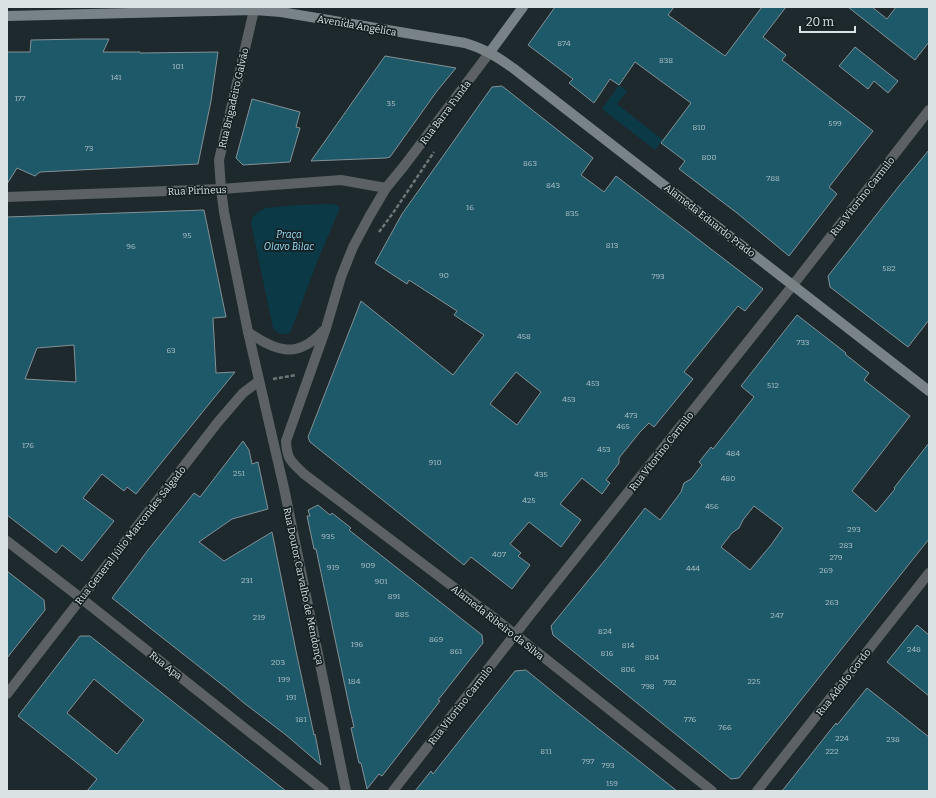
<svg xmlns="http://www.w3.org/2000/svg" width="936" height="798" font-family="Bitter,serif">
  <rect width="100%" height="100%" fill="#1d292d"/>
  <g fill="#0b3945">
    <polygon points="619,85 627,91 617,104 663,140 655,150 602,109"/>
    <path d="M332,204L337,205L340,208L318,260L290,333C285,336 278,333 274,330L273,328L251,223L252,218L258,212L266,208L296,205Z"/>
  </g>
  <g fill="#1e596a" stroke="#839196" fill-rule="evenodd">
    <polygon points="555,7 674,7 668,15 725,56 762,7 786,7 763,37 786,55 782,60 873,131 829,187 837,194 789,256 737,213 679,169 685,161 661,143 691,103 635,62 619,85 610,79 594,103 569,83 573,79 528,45"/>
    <polygon points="848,7 872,7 887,19 896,7 929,7 929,42 915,60"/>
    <polygon points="83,39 109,39 103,52 140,52 140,53 218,52 211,101 198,164 40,172 35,176 17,168 7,184 7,52 30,52 31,40"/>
    <polygon points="855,47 898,81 888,93 874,81 868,89 839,66"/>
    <polygon points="385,56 456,68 437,91 390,157 386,158 311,161"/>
    <path d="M502,86L593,158L581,175L604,192L616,176L763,289L745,311L738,306L684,372L693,379L654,427L649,423L640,432L619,458V463L606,480L610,483L602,494L582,478L560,504L581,520L561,547L529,522L510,544L521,553L518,556L530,565L512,589L471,557L464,565L310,442L308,437L361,301L453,375L484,335L454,315L457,311L409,280L407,284L375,263L402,214L492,87ZM516,372L541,392L517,425L490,404Z"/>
    <polygon points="252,99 300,112 296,127 300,128 290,162 243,165 236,158"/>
    <polygon points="929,150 929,320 908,347 830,287 828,276 899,186"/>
    <path d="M204,210L226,317L213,318L216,373L235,372L136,494L127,487L124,491L102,474L83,498L114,521L82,561L62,545L56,553L7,515V217ZM74,345L76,382L25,379L37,348Z"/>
    <path d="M797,315L846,353L845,354L869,373L864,380L910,416L852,491L876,512L895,489L894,488L929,443V539L739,778L731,779L553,635L551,626L605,560L645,508L660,520L681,492L684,483L691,479L702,465L699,462L711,447L713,449L754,397L741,386ZM754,506L783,528L771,545L750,570L721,547L732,533L739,528L743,520Z"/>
    <polygon points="243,441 249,450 252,464 258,462 268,509 232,519 199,542 224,561 272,532 296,651 314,735 315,734 321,765 286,735 244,703 225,687 112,598 148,550 194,493 200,497"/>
    <polygon points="318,505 330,515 332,513 351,528 349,530 482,635 483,643 438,700 440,701 410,740 382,776 379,774 367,789 361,763 359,763 351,728 354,727 350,710 316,549 314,549 307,516 310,516 308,510"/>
    <polygon points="7,571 44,600 45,610 7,658"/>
    <polygon points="917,625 929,635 929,696 887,662"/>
    <path d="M80,636H90L286,791H87L97,779L18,716ZM94,679L144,720L117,754L67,713Z"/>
    <polygon points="526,670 575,710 677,791 415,791 431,771 433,774 475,721 515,671"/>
    <polygon points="867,688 929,737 929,791 782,791 836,723 837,725"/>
  </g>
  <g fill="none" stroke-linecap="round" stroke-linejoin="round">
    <g stroke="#6d777a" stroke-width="2.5" stroke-dasharray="4 2" stroke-linecap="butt">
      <polyline points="379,232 393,213 434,152"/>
      <polyline points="273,379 296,375"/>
    </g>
    <g stroke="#5b6164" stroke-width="10">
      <polyline points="254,10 219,160 221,189 224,212 248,332 284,488 346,791"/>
      <path d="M490,52L404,166L386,188L369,217L353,247L341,277L326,328L286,441C287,460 291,461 304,474L493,617L712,791"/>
      <polyline points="7,197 221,189 341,180 386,188"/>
      <path d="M248,332C276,352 298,359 323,331"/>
      <polyline points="7,541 82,599 324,791"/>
      <polyline points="7,694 218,422 243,393 259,381"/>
      <polyline points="393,791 530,615 793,285 929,110"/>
      <polyline points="757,791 929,573"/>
    </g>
    <g stroke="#798286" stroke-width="10">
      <path d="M7,16L254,10L281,12L465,43C485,49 496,56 513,68L929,391"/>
      <polyline points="490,52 523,7"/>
    </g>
  </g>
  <g text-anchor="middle" stroke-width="3.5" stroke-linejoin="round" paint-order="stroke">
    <g font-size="8" fill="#abc0c6">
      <text x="564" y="46">874</text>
      <text x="666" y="63">838</text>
      <text x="178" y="69">101</text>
      <text x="116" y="80">141</text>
      <text x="20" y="101">177</text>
      <text x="391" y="106">35</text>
      <text x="835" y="126">599</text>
      <text x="699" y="130">810</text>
      <text x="89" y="151">73</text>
      <text x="709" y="160">800</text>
      <text x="530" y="166">863</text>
      <text x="773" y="181">788</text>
      <text x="553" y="188">843</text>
      <text x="470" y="210">16</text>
      <text x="572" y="216">835</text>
      <text x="187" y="238">95</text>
      <text x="612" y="248">813</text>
      <text x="131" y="249">96</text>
      <text x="889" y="271">582</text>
      <text x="444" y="278">90</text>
      <text x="658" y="279">793</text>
      <text x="524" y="339">458</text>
      <text x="803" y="345">733</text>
      <text x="171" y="353">63</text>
      <text x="593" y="386">453</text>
      <text x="773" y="388">512</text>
      <text x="569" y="402">453</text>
      <text x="631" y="418">473</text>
      <text x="623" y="429">465</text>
      <text x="28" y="448">176</text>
      <text x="604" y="452">453</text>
      <text x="733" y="456">484</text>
      <text x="435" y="465">910</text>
      <text x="239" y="476">251</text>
      <text x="541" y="477">435</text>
      <text x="728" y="481">480</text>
      <text x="529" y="503">425</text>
      <text x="712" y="509">456</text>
      <text x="854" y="532">293</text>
      <text x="328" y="539">935</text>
      <text x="846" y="548">283</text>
      <text x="499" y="557">407</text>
      <text x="836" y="560">279</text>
      <text x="368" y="568">909</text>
      <text x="333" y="570">919</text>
      <text x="693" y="571">444</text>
      <text x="826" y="573">269</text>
      <text x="247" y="583">231</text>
      <text x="381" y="584">901</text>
      <text x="394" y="599">891</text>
      <text x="832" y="605">263</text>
      <text x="402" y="617">885</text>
      <text x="777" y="618">247</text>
      <text x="259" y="620">219</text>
      <text x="605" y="634">824</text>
      <text x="436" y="642">869</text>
      <text x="357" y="647">196</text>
      <text x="628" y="648">814</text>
      <text x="914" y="652">248</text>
      <text x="456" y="654">861</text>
      <text x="607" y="656">816</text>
      <text x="652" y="660">804</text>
      <text x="278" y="665">203</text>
      <text x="628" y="672">806</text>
      <text x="284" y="682">199</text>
      <text x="354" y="684">184</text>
      <text x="754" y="684">225</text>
      <text x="670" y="685">792</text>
      <text x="648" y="689">798</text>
      <text x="291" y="700">191</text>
      <text x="301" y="722">181</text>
      <text x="690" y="722">776</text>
      <text x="725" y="730">766</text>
      <text x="842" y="741">224</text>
      <text x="893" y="742">238</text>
      <text x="546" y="754">811</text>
      <text x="832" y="754">222</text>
      <text x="588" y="764">797</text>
      <text x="608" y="768">793</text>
      <text x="612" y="786">159</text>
    </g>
    <g font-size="10" fill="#dae2e4" stroke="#142024">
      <text transform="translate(357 25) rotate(10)" y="4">Avenida Angélica</text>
      <text transform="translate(233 98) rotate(-77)" y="4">Rua Brigadeiro Galvão</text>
      <text transform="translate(445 112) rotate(-53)" y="4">Rua Barra Funda</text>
      <text transform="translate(197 190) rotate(-2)" y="4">Rua Pirineus</text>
      <text transform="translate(862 196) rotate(-52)" y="4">Rua Vitorino Carmilo</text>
      <text transform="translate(710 220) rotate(38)" y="4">Alameda Eduardo Prado</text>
      <text transform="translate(661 451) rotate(-52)" y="4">Rua Vitorino Carmilo</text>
      <text transform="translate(130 535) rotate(-52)" y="4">Rua General Júlio Marcondes Salgado</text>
      <text transform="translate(304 586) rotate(78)" y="4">Rua Doutor Carvalho de Mendonça</text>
      <text transform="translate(498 622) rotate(38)" y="4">Alameda Ribeiro da Silva</text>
      <text transform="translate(166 665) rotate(38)" y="4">Rua Apa</text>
      <text transform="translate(843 682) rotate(-52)" y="4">Rua Adolfo Gordo</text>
      <text transform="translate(460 705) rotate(-52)" y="4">Rua Vitorino Carmilo</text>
    </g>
    <g font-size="10" font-style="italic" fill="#9adff7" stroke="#142024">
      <text x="289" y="238">Praça<tspan x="289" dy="12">Olavo Bilac</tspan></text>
    </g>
  </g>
  <rect width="936" height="798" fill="none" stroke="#dae2e4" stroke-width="16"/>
  <path d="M800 26v6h55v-6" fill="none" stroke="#dae2e4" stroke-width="2"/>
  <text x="806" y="26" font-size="12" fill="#dae2e4" stroke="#142024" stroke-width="3" paint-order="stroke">20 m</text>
</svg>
